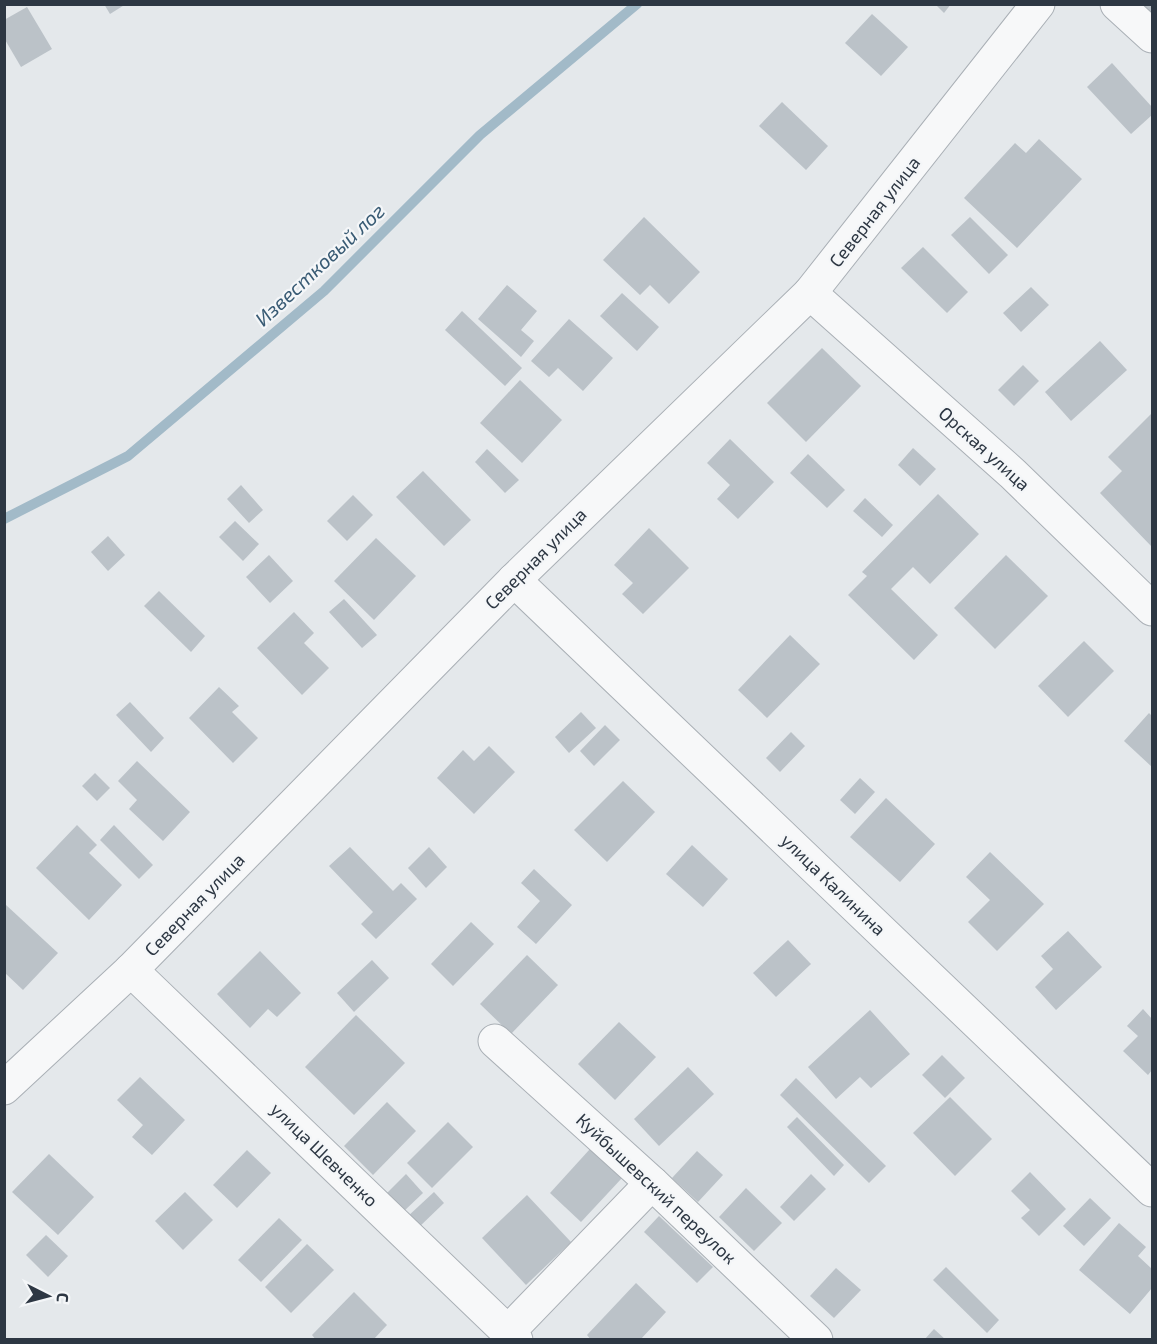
<svg xmlns="http://www.w3.org/2000/svg" width="1157" height="1344" font-family="'Exo 2',sans-serif">
  <rect width="100%" height="100%" fill="#e4e8eb"/>
  <g fill="none" stroke-linecap="round" stroke-linejoin="round">
    <polyline stroke="#a2bac8" stroke-width="10" points="4,519 128,456 324,291 480,135 637,4"/>
  </g>
  <g fill="#bbc2c8">
    <polygon points="104,4 126,4 110,14"/>
    <polygon points="935,4 951,4 944,13"/>
    <polygon points="1142,4 1152,4 1152,15"/>
    <polygon points="27,7 52,49 21,67 4,38 4,20"/>
    <polygon points="872,14 908,47 881,76 845,43"/>
    <polygon points="1112,63 1152,107 1152,115 1131,134 1087,87"/>
    <polygon points="782,102 828,146 806,170 759,126"/>
    <polygon points="1039,139 1082,179 1017,248 964,198 1015,143 1026,153"/>
    <polygon points="644,217 700,272 669,304 650,285 640,295 603,260"/>
    <polygon points="970,217 1008,255 989,274 951,235"/>
    <polygon points="923,247 968,292 947,313 901,268"/>
    <polygon points="507,285 537,311 521,330 534,341 521,357 478,319"/>
    <polygon points="1031,287 1049,305 1021,332 1003,313"/>
    <polygon points="622,293 659,327 637,351 600,316"/>
    <polygon points="462,311 522,368 505,386 445,330"/>
    <polygon points="569,319 613,358 583,391 558,368 549,377 531,361"/>
    <polygon points="1100,341 1127,370 1071,421 1045,392"/>
    <polygon points="822,348 861,386 806,442 767,403"/>
    <polygon points="1023,365 1039,381 1014,406 998,390"/>
    <polygon points="520,380 562,420 522,463 480,423"/>
    <polygon points="1152,413 1152,547 1100,493 1122,471 1108,457"/>
    <polygon points="730,439 774,482 738,519 717,499 730,485 707,463"/>
    <polygon points="913,448 936,469 920,486 898,465"/>
    <polygon points="487,449 519,480 505,493 475,462"/>
    <polygon points="808,454 845,490 827,508 790,473"/>
    <polygon points="423,471 471,520 444,546 396,497"/>
    <polygon points="241,485 263,510 249,523 227,499"/>
    <polygon points="938,494 979,534 930,584 913,567 891,589 938,635 914,660 848,595 867,576 862,572"/>
    <polygon points="353,495 373,515 347,541 327,521"/>
    <polygon points="865,498 893,525 882,537 853,511"/>
    <polygon points="235,521 259,544 243,561 219,537"/>
    <polygon points="649,528 689,568 643,614 622,594 633,583 614,565"/>
    <polygon points="108,536 125,555 108,571 91,552"/>
    <polygon points="376,538 416,576 374,620 334,581"/>
    <polygon points="269,555 293,581 270,603 246,577"/>
    <polygon points="1006,555 1048,596 995,649 954,608"/>
    <polygon points="159,591 205,636 191,652 144,606"/>
    <polygon points="344,599 377,635 362,648 329,612"/>
    <polygon points="294,612 314,633 304,643 329,668 302,695 257,648"/>
    <polygon points="790,635 820,664 767,718 738,690"/>
    <polygon points="1084,641 1114,671 1068,717 1038,686"/>
    <polygon points="219,687 239,706 232,712 258,738 233,763 189,718"/>
    <polygon points="130,702 164,738 151,752 116,715"/>
    <polygon points="581,712 596,728 569,753 555,737"/>
    <polygon points="1149,713 1152,716 1152,767 1124,741"/>
    <polygon points="605,725 620,740 594,766 580,751"/>
    <polygon points="791,732 805,746 780,772 766,758"/>
    <polygon points="489,746 515,772 474,814 437,778 463,750 474,761"/>
    <polygon points="137,761 190,812 163,841 129,809 137,800 118,781"/>
    <polygon points="95,773 110,788 97,801 82,786"/>
    <polygon points="860,778 875,792 855,814 840,800"/>
    <polygon points="623,781 655,812 607,862 574,830"/>
    <polygon points="886,798 935,844 900,882 850,837"/>
    <polygon points="77,825 97,845 89,853 122,885 89,920 36,868"/>
    <polygon points="114,825 153,865 139,879 100,840"/>
    <polygon points="692,845 728,879 703,907 666,874"/>
    <polygon points="350,847 393,891 401,883 417,899 376,939 361,924 373,912 329,866"/>
    <polygon points="429,847 447,867 426,888 408,868"/>
    <polygon points="990,852 1044,904 997,951 968,922 990,900 966,877"/>
    <polygon points="534,869 572,905 536,944 517,927 540,901 521,883"/>
    <polygon points="6,905 58,953 23,990 4,972 4,906"/>
    <polygon points="471,922 494,944 453,986 431,964"/>
    <polygon points="1068,931 1102,967 1056,1010 1035,987 1053,969 1041,956"/>
    <polygon points="788,940 811,964 776,997 753,973"/>
    <polygon points="260,951 301,993 277,1017 268,1009 250,1028 217,994"/>
    <polygon points="527,955 558,985 511,1034 480,1004"/>
    <polygon points="372,960 389,978 354,1012 337,993"/>
    <polygon points="1143,1009 1152,1019 1152,1070 1148,1075 1123,1051 1138,1036 1127,1026"/>
    <polygon points="870,1010 910,1054 871,1088 860,1077 836,1099 808,1067"/>
    <polygon points="356,1015 405,1063 354,1115 305,1067"/>
    <polygon points="619,1022 656,1057 615,1100 578,1064"/>
    <polygon points="942,1055 965,1078 945,1098 922,1075"/>
    <polygon points="688,1067 714,1094 659,1146 634,1119"/>
    <polygon points="140,1077 185,1120 152,1155 132,1137 143,1125 117,1100"/>
    <polygon points="796,1078 886,1166 869,1183 780,1095"/>
    <polygon points="950,1097 992,1139 955,1176 913,1133"/>
    <polygon points="387,1102 416,1131 373,1175 344,1146"/>
    <polygon points="797,1117 844,1165 834,1176 787,1127"/>
    <polygon points="448,1122 473,1147 432,1188 407,1163"/>
    <polygon points="590,1149 622,1178 581,1222 550,1193"/>
    <polygon points="247,1150 271,1173 237,1208 213,1185"/>
    <polygon points="697,1151 723,1175 698,1202 672,1178"/>
    <polygon points="49,1154 94,1197 58,1235 12,1192"/>
    <polygon points="1030,1172 1066,1209 1039,1236 1021,1218 1030,1210 1011,1191"/>
    <polygon points="406,1174 423,1193 403,1212 386,1194"/>
    <polygon points="811,1174 826,1189 794,1221 780,1207"/>
    <polygon points="746,1188 782,1223 754,1251 719,1217"/>
    <polygon points="185,1192 213,1220 183,1250 155,1221"/>
    <polygon points="434,1192 444,1203 417,1229 406,1218"/>
    <polygon points="527,1195 571,1242 526,1285 482,1238"/>
    <polygon points="1090,1198 1111,1218 1084,1246 1063,1226"/>
    <polygon points="659,1216 713,1267 697,1283 644,1232"/>
    <polygon points="279,1218 302,1240 261,1282 238,1260"/>
    <polygon points="1119,1223 1146,1247 1138,1256 1152,1269 1152,1288 1130,1314 1079,1270"/>
    <polygon points="46,1235 68,1256 48,1277 26,1255"/>
    <polygon points="307,1244 334,1270 291,1313 265,1287"/>
    <polygon points="946,1267 999,1320 987,1333 933,1280"/>
    <polygon points="836,1268 861,1290 834,1318 810,1296"/>
    <polygon points="636,1283 666,1312 640,1340 591,1340 587,1335"/>
    <polygon points="354,1292 387,1325 373,1340 316,1340 312,1335"/>
    <polygon points="934,1329 946,1340 924,1340"/>
  </g>
  <g fill="none" stroke-linecap="round" stroke-linejoin="round">
    <defs>
      <g id="street">
        <polyline points="1117,4 1152,36"/>
        <polyline points="810,293 1013,474 1152,609"/>
        <polyline points="514,580 1152,1190"/>
        <polyline points="131,970 516,1340"/>
        <polyline points="495,1041 652,1183 816,1340"/>
        <polyline points="4,1088 131,970 514,580 810,293 1038,4"/>
        <polyline points="508,1332 652,1183"/>
      </g>
    </defs>
    <use href="#street" stroke="#a9afb5" stroke-width="35"/>
    <use href="#street" stroke="#f7f8f9" stroke-width="33"/>
  </g>
  <g text-anchor="middle" stroke-width="4.5" stroke-linejoin="round" paint-order="stroke">
    <g font-size="18" fill="#2d3743" stroke="#f4f6f8">
      <text transform="translate(875 212) rotate(-52)" y="6">Северная улица</text>
      <text transform="translate(984 449) rotate(42)" y="6">Орская улица</text>
      <text transform="translate(536 559) rotate(-45)" y="6">Северная улица</text>
      <text transform="translate(833 885) rotate(44)" y="6">улица Калинина</text>
      <text transform="translate(195 905) rotate(-46)" y="6">Северная улица</text>
      <text transform="translate(324 1155) rotate(44)" y="6">улица Шевченко</text>
      <text transform="translate(656 1189) rotate(43)" y="6">Куйбышевский переулок</text>
    </g>
    <g font-size="20" font-style="italic" fill="#395b74" stroke="#f4f6f8">
      <text transform="translate(320 265) rotate(-43)" y="7">Известковый лог</text>
    </g>
  </g>
  <rect width="1157" height="1344" fill="none" stroke="#2d3743" stroke-width="12"/>
  <g transform="translate(48 1296) rotate(96)" stroke="#f4f6f8" stroke-width="4.5" paint-order="stroke">
  <path d="M0-4.5L10 22L0 15L-10 22Z" fill="#2d3743"/>
  <text y="-9" font-size="16" font-weight="bold" text-anchor="middle" fill="#2d3743">С</text>
  </g>
</svg>
